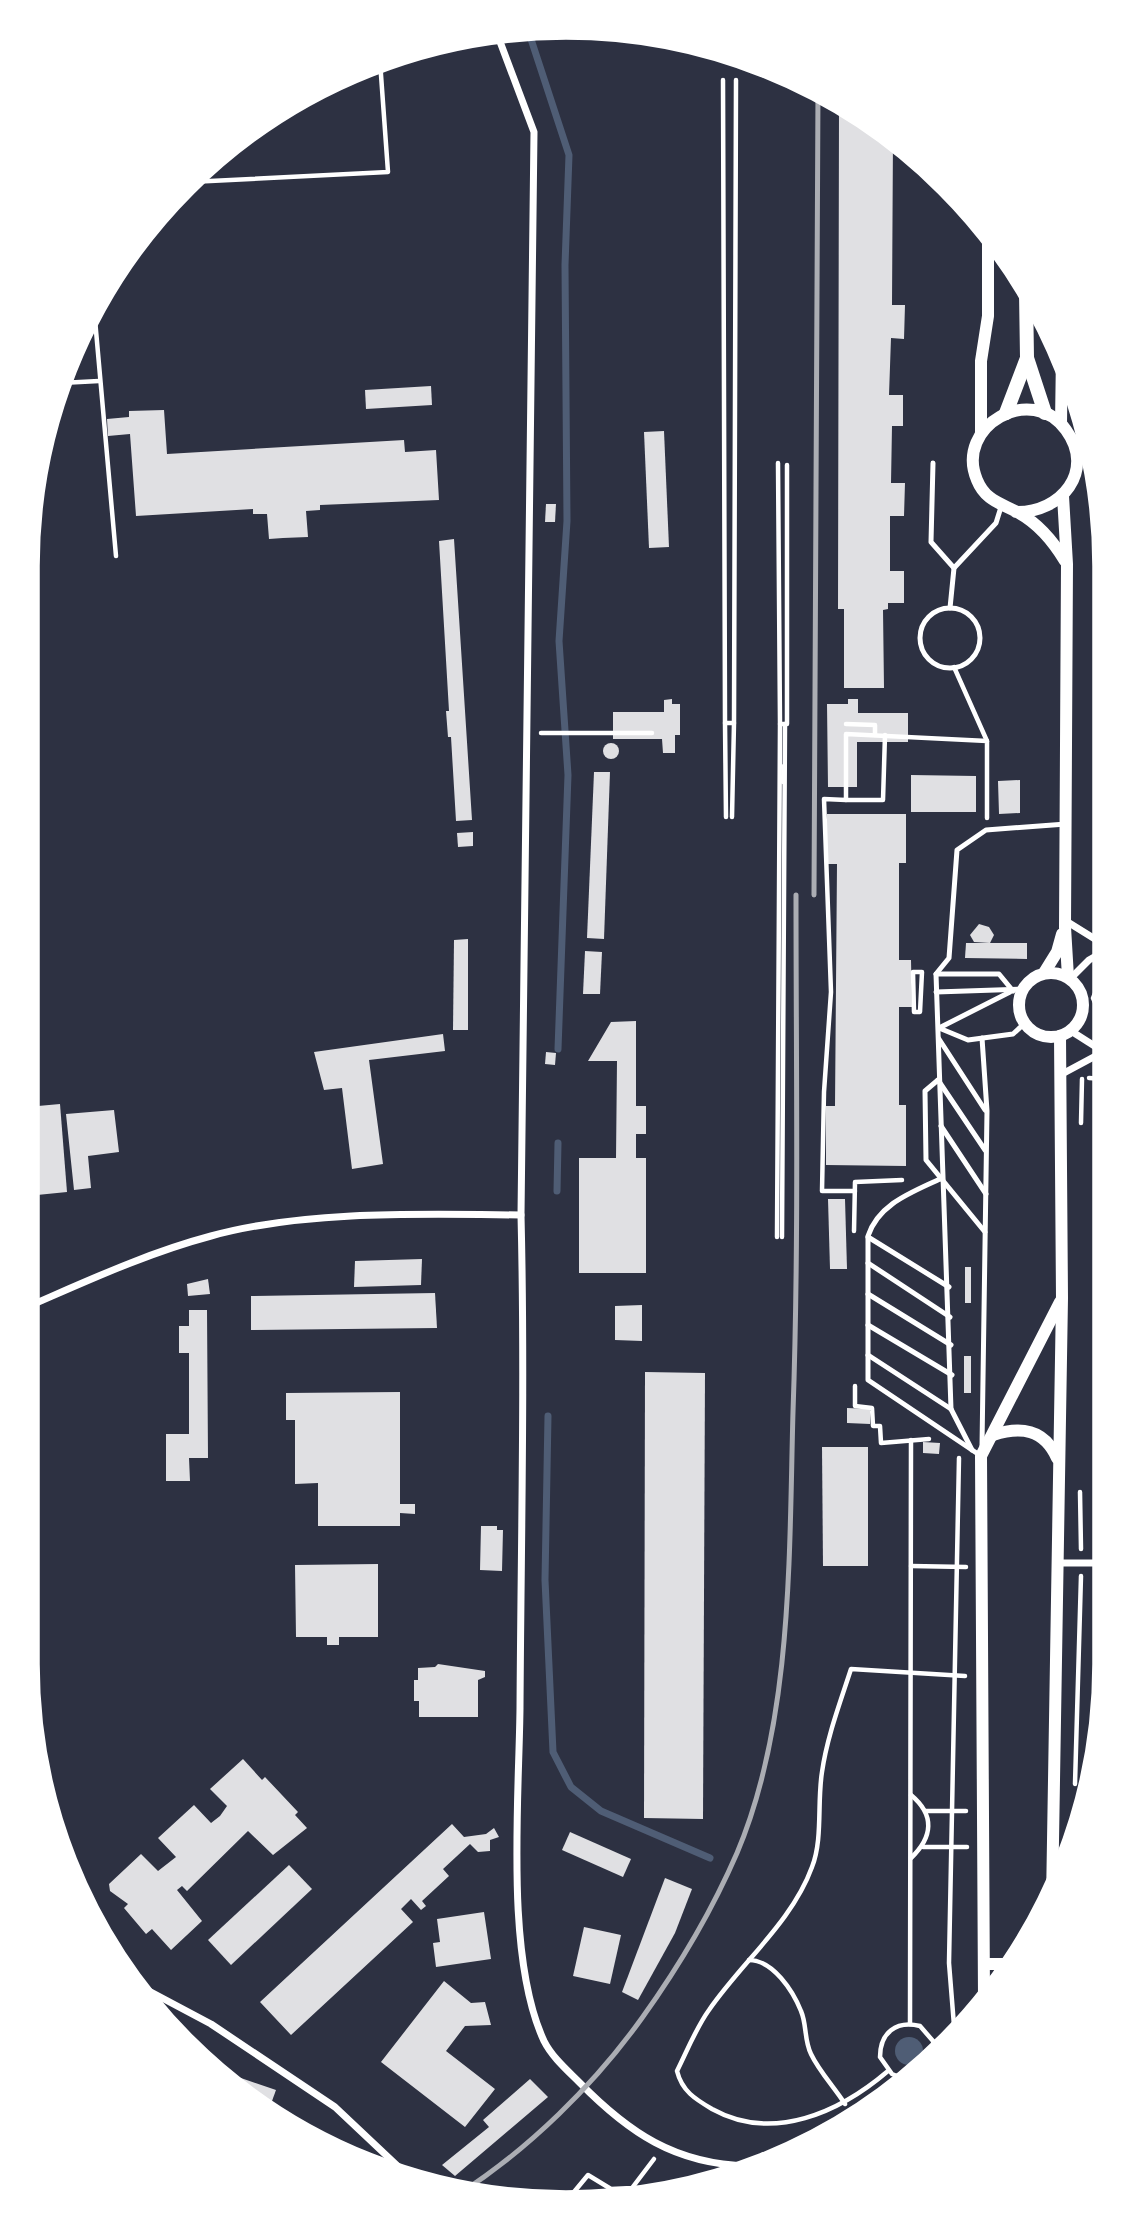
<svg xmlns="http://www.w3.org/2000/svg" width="1133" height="2231" font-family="'Archivo Narrow',sans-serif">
  <rect width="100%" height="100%" fill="#2d3142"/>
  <circle fill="#4f5d75" cx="909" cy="2051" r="14"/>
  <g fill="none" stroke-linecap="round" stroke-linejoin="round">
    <g stroke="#4f5d75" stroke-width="7">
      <polyline points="528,30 569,155 565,265 567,521 559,641 568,775 558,1049"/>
      <polyline points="557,1191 558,1143"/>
      <polyline points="548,1416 545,1580 553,1752 571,1787 601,1811 710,1858"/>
    </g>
  </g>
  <g fill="#e0e0e3">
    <polygon points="839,105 893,136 892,305 905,305 904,339 891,338 889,395 903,395 903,426 892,426 891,483 905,483 904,516 890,516 890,571 904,571 904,603 888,603 888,609 883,610 884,688 844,688 844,609 838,609"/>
    <polygon points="431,386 432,405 366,409 365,390"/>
    <polygon points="164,410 167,454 404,440 405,452 436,450 439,500 320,505 320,510 306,511 308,537 283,538 269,539 267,514 253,514 253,509 136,516 130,434 108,436 107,419 129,417 129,411"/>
    <polygon points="664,431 669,547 649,548 644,432"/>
    <polygon points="546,504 556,504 555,522 545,522"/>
    <polygon points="454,539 472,820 456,821 451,737 448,737 446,711 449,711 439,541"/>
    <polygon points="672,699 672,704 680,704 680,735 675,735 675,753 663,753 662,739 613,739 613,712 664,712 664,700"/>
    <polygon points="848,699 858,699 858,713 908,713 908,742 857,742 857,787 828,787 827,704 848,704"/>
    <circle cx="611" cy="751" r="8"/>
    <polygon points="594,772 610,772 604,939 587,938"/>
    <polygon points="911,775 976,776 976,812 911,812"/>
    <polygon points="1020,780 1020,813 999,814 998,781"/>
    <polygon points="827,814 906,814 906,863 899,863 899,960 911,960 912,1007 899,1007 899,1105 906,1105 906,1166 826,1165 826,1106 835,1106 837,864 827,864"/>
    <polygon points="473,832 473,846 458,847 457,833"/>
    <polygon points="979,924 989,927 994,935 990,943 974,942 970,935"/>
    <polygon points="468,939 468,1030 453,1030 454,940"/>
    <polygon points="966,943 1027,943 1027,959 965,958"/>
    <polygon points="585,951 602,952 600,994 583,994"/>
    <polygon points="636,1021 636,1106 646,1106 646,1134 636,1134 636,1158 646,1158 646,1273 579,1273 579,1158 616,1158 617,1061 588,1061 611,1022"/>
    <polygon points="443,1034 445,1051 369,1060 383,1164 352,1169 342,1088 324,1090 314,1052"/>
    <polygon points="546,1052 556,1053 555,1065 545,1064"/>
    <polygon points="60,1104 67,1192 27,1196 27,1107"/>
    <polygon points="114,1110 119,1152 88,1156 91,1188 74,1190 66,1114"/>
    <polygon points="828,1199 845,1199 847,1269 830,1269"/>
    <polygon points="422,1259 421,1285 354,1287 355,1261"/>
    <rect x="965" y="1267" width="6" height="36"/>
    <polygon points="208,1279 210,1294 188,1296 187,1284"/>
    <polygon points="435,1293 437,1328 251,1330 251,1296"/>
    <polygon points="642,1305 642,1341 615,1340 615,1306"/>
    <polygon points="189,1310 207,1310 208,1458 189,1458 190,1481 166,1481 166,1434 189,1434 189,1353 179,1353 179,1326 189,1326"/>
    <rect x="964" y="1356" width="7" height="37"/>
    <polygon points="645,1372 705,1373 703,1819 644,1818"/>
    <polygon points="400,1392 400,1504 415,1504 415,1514 400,1513 400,1526 318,1526 318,1483 295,1484 295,1420 286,1420 286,1393"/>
    <polygon points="847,1408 870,1409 870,1424 847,1423"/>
    <polygon points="923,1442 940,1443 939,1454 923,1453"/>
    <polygon points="822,1447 868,1447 868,1566 823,1566"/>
    <polygon points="481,1526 497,1526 497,1530 503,1530 502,1571 480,1570"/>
    <polygon points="378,1564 378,1637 339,1637 339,1645 327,1645 327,1637 296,1637 295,1565"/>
    <polygon points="438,1664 485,1671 485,1677 478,1680 478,1717 419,1717 419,1701 414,1701 414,1680 418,1680 418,1668 435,1667"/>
    <polygon points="243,1759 262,1780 265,1777 298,1812 295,1815 307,1828 273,1855 248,1831 187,1891 182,1886 177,1890 202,1921 171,1950 152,1929 146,1934 124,1908 128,1904 110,1891 109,1884 141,1854 158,1871 176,1857 158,1838 194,1805 211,1823 220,1816 227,1806 210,1789"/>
    <polygon points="452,1824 464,1837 486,1834 494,1828 499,1837 490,1840 490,1851 478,1852 470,1844 443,1869 449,1876 422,1901 426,1906 421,1910 411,1899 401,1909 413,1922 291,2035 260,2002"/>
    <polygon points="570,1832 631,1859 623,1877 562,1850"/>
    <polygon points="289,1865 312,1889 231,1965 208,1940"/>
    <polygon points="665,1878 692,1889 675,1933 638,2000 622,1992"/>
    <polygon points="484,1912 491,1959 436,1967 433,1943 440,1942 437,1919"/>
    <polygon points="584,1927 621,1935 610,1984 573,1976"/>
    <polygon points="444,1981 471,2003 485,2002 491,2025 465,2026 446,2051 495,2089 465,2127 381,2062"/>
    <polygon points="212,2068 276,2090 268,2112 211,2071"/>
    <polygon points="530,2079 548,2097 455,2176 442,2165 489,2127 483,2120"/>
  </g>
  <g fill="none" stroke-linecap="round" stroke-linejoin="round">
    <g stroke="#fff" stroke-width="4.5">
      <polyline points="723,80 725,723"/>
      <polyline points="190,182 388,172 380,61"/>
      <polyline points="94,308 116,556"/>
      <polyline points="61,383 99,381"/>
      <polyline points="778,463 780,724"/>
      <polyline points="787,465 787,724"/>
      <polyline points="954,667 987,741"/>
      <polyline points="734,723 736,80"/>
      <polyline points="846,724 875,725 875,735"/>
      <polyline points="541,733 652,733"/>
      <polyline points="783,782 784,766"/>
      <polyline points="846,800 883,800 885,735"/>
      <polyline points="726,817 725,723 734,723 732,817"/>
      <polygon points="913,972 922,972 920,1012 914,1012"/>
      <polyline points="1103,974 1093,998 1104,1023"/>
      <polyline points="1089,1078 1104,1079"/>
      <polyline points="1081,1123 1082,1079"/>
      <polyline points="855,1191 822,1191 824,1092 831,992 824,799 846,800 846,734 987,741 987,818"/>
      <polyline points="854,1231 855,1182 902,1180"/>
      <polyline points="777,1237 780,724 785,724"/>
      <polyline points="782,1237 785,724"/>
      <polyline points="855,1386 855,1406 872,1408 873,1426 880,1426 881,1443 929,1439"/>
      <polyline points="1080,1492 1081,1549"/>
      <polyline points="911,1566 966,1567"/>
      <polyline points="1075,1784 1081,1576"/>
      <polyline points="925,1811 966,1811"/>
      <polyline points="1074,1817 1075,1841"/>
      <polyline points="923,1847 967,1847"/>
      <path d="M911,1858C933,1837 935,1815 911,1795"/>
      <path d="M749,1960C773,1960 793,1991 801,2011C807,2025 804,2040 811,2054C819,2071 834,2087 845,2104"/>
      <polyline points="910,2024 911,1440"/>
      <polyline points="955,2038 949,1963 959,1458"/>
      <path d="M888,2071C840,2112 773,2143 712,2109C695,2099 682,2091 677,2071C687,2051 696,2028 709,2010C742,1962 792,1922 812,1867C823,1839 817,1803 822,1772C827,1737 840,1703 851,1669L965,1676"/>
      <path d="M904,2079L892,2074L880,2057C880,2033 896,2020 920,2026L933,2041L935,2056"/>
      <polyline points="569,2198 588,2175 611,2189 632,2188 654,2159"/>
    </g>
    <g stroke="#fff" stroke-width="5">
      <polyline points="933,463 931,542 954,568"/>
      <polyline points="950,608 954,568 996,523 1001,507"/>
      <circle cx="950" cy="638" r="30"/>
      <polyline points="936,974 949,958 957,850 986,830 1066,824"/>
      <polyline points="936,992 1024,989"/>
      <polyline points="939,1028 968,1040 1013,1034 1025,1023"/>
      <polyline points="939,1028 1010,992"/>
      <polyline points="939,1039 985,1110"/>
      <polyline points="938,1080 925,1091 926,1160 985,1232"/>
      <polyline points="938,1080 985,1150"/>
      <polyline points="941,1126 986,1194"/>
      <path d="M942,1178C913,1192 879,1203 868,1236V1380L981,1456"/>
      <polyline points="868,1237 949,1287"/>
      <polyline points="868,1263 950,1317"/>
      <polyline points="868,1294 951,1345"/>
      <polyline points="868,1325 952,1375"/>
      <polyline points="868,1355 951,1409"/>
      <polyline points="982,1446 987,1111 982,1038"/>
      <polyline points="972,1450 951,1409 936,974 999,974 1013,991"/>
    </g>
    <g stroke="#fff" stroke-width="7">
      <path d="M496,31L534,132L521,1215C525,1379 521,1543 520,1708C519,1801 505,1957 544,2041C552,2057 567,2070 579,2082C629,2133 675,2164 748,2166"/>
      <polyline points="1076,456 1092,456"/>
      <polyline points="1066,921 1103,944"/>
      <polyline points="1070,979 1089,960 1103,952"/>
      <polyline points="1071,1031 1104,1052"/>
      <polyline points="1062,1074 1103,1052"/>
      <path d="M27,1307C87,1281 147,1253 211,1236C305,1210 424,1214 521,1215"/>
      <polyline points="1058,1563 1105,1563"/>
      <polyline points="132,1982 211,2024 335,2107 405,2173"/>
    </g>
    <g stroke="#fff" stroke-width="12">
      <polyline points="1061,423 1062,353"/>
      <polyline points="981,433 981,361 988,316 988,230"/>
      <polyline points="1063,496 1067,564 1065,927 1068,977"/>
      <path d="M1016,512C1061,513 1096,471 1066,430C1032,382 954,426 977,480C985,500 1000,503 1017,512C1038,523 1053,541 1065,561"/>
      <circle cx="1051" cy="1005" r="32"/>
      <polyline points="1044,973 1057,952 1062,934"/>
      <path d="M993,1435C1021,1426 1044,1429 1057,1458"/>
      <polyline points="1052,1901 1062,1298 1060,1036"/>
      <polyline points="984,1964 1008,1964"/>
      <polyline points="984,1997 981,1456 1060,1302"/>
    </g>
    <g stroke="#fff" stroke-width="14">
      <polyline points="1026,292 1027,358 1045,413"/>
      <polyline points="1006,413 1027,358"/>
    </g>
    <g stroke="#abadb3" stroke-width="5">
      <polyline points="814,895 818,90"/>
      <path d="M459,2194C529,2149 594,2085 642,2018C680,1965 711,1913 737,1853C793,1721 789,1553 793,1412C799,1240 796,1068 796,895"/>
    </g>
  </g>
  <path d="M0 0H1133V2231H0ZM566 38H566A528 528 0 0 1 1094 566V1664A528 528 0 0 1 566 2192H566A528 528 0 0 1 38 1664V566A528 528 0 0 1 566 38Z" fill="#fff" fill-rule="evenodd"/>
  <path fill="none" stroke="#fff" stroke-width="3.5" d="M566 38H566A528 528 0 0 1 1094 566V1664A528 528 0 0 1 566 2192H566A528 528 0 0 1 38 1664V566A528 528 0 0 1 566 38Z"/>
</svg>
